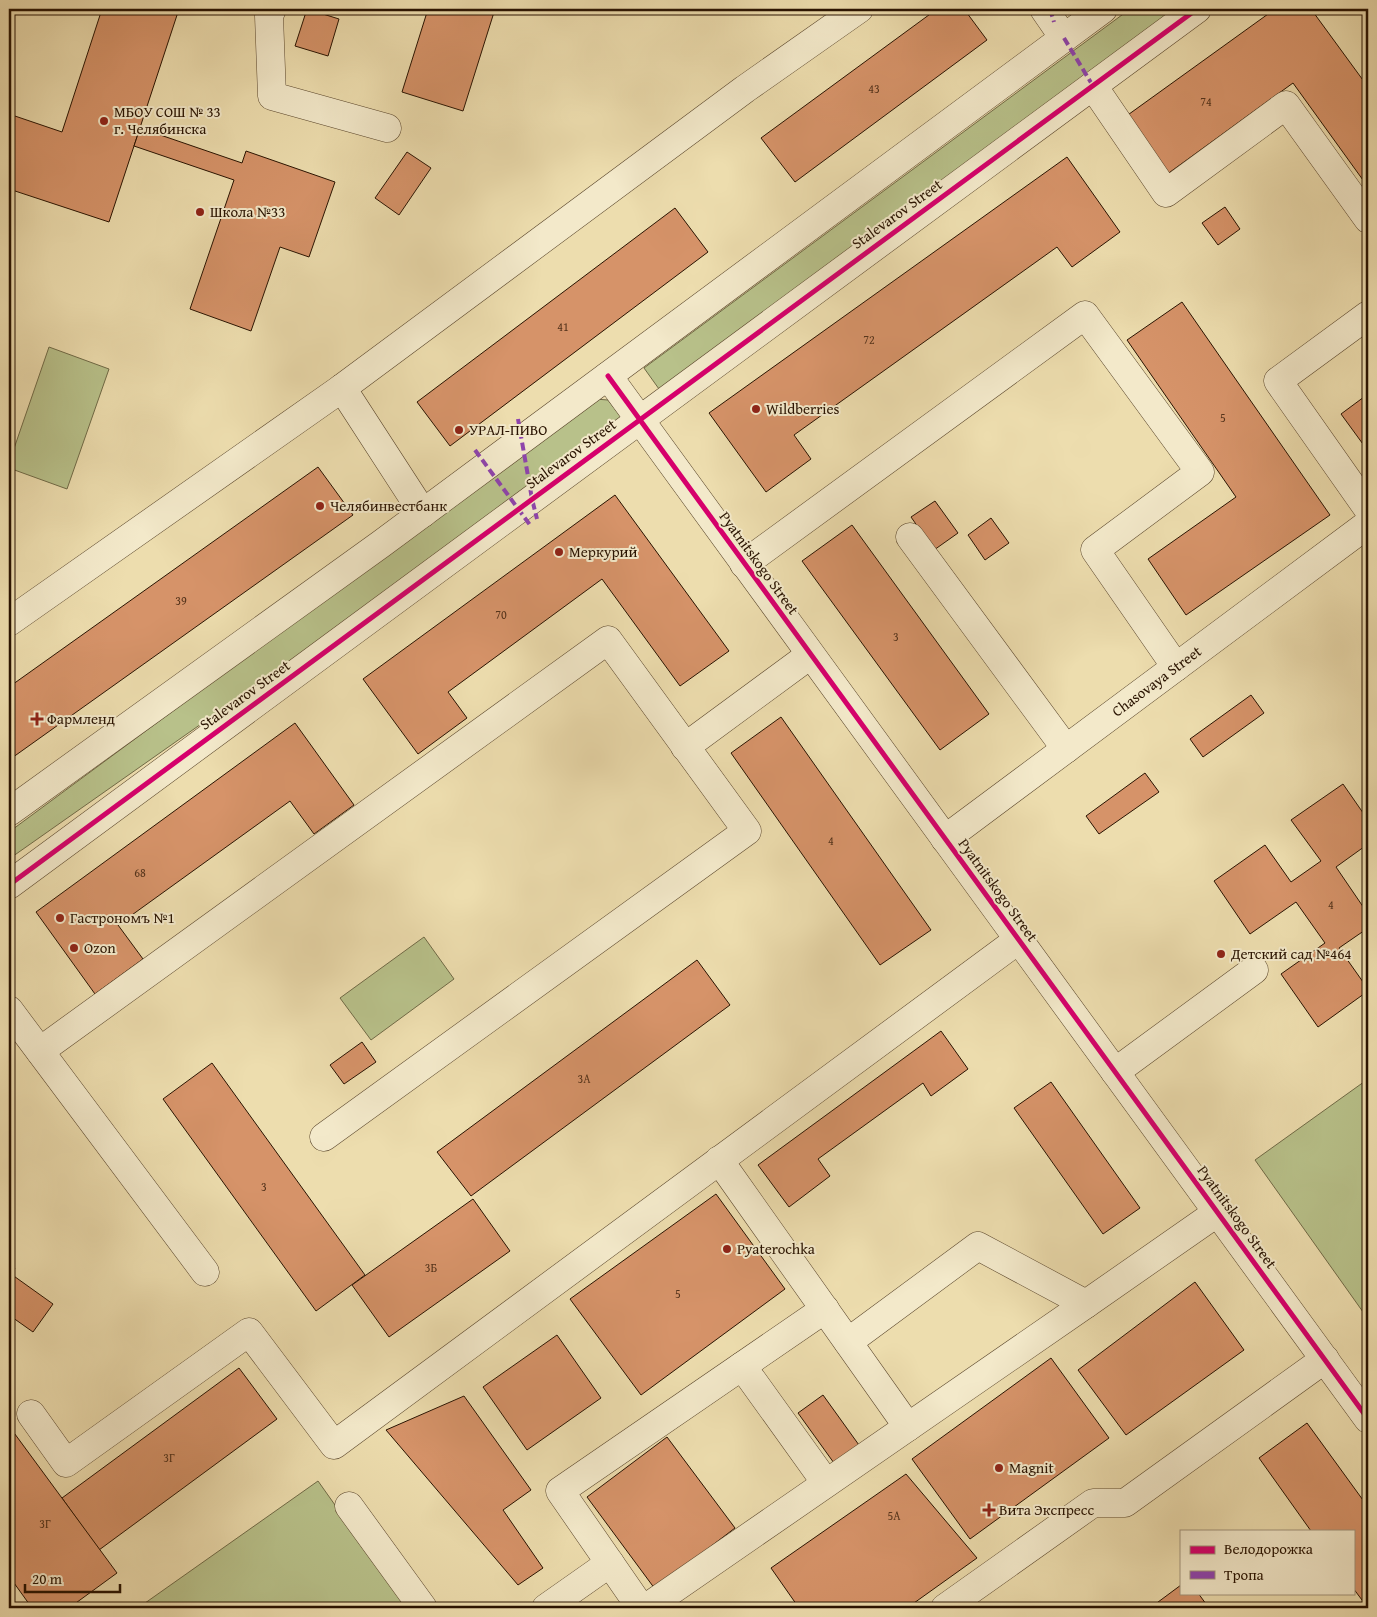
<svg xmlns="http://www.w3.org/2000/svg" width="1377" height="1617" font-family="'Gentium Book Plus',serif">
  <rect width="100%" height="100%" fill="#edddae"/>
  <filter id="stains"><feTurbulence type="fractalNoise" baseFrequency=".004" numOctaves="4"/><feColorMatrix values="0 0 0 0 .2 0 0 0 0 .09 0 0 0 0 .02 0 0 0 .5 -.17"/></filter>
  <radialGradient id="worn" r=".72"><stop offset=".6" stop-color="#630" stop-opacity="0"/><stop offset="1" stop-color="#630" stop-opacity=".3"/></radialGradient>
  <g fill="#b8c18a" stroke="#706a46">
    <polygon points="1130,9 1187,9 659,389 644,368"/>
    <polygon points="49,347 109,369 67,489 9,468 9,463"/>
    <polygon points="595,399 608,400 621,417 618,431 9,859 9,832"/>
    <polygon points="424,937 454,979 371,1040 340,998"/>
    <polygon points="1368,1079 1368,1319 1255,1160"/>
    <polygon points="318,1481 408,1608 138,1608"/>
  </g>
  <g fill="#d69369" stroke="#291301">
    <polygon points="102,9 179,9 109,222 9,189 9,114 62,132"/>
    <polygon points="307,9 339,19 328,56 295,46"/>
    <polygon points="428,9 495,9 463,111 402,92"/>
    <polygon points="937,9 964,9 987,40 795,182 761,138"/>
    <polygon points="1275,9 1311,9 1368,87 1368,187 1293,83 1166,175 1125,117"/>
    <polygon points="140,128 242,163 246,151 335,182 309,257 280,247 251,331 190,309 234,180 134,146"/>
    <polygon points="407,152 431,168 399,215 375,198"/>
    <polygon points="1067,157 1120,232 1072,267 1057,247 794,435 811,459 766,492 709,413"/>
    <polygon points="1225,207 1240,229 1218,245 1202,223"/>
    <polygon points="675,208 708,252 450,446 417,402"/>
    <polygon points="1182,302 1330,515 1186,615 1148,559 1236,497 1127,340"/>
    <polygon points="1368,394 1368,451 1341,414"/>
    <polygon points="318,467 353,515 9,760 9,687"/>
    <polygon points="615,495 729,651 680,686 602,579 448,692 467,718 418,754 363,679"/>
    <polygon points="935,501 958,533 934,550 911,517"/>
    <polygon points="991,518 1009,543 985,560 968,535"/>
    <polygon points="852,525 989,714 940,750 802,561"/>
    <polygon points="1251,695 1264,713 1203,757 1190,739"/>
    <polygon points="781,717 931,930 880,965 731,753"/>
    <polygon points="295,723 354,805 314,834 290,801 118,925 143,959 95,994 36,912"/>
    <polygon points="1145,773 1159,792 1099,834 1086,816"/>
    <polygon points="1343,784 1368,820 1368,844 1336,867 1366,911 1368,909 1368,928 1339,948 1368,989 1368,991 1318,1027 1281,974 1325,943 1296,902 1250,934 1214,881 1265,845 1291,882 1321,861 1291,820"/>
    <polygon points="697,960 730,1005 471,1196 437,1152"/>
    <polygon points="941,1031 968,1069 931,1096 923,1083 818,1159 830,1176 789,1207 758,1165"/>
    <polygon points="362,1042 376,1062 344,1084 330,1065"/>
    <polygon points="212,1063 365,1275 316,1311 163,1099"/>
    <polygon points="1051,1082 1140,1208 1103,1234 1014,1108"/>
    <polygon points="716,1194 785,1289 641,1395 570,1299"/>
    <polygon points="473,1199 510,1251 389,1337 352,1285"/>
    <polygon points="9,1264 15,1268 11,1274 53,1304 33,1332 9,1315"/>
    <polygon points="1195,1282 1244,1350 1126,1435 1078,1370"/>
    <polygon points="557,1335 601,1398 527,1450 483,1387"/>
    <polygon points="1051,1358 1109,1438 970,1539 912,1459"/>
    <polygon points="239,1368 277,1419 99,1550 62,1498"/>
    <polygon points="823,1395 864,1452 839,1470 798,1413"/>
    <polygon points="464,1396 531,1490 503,1510 543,1568 518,1585 386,1430"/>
    <polygon points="1307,1423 1368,1507 1368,1608 1353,1588 1353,1531 1311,1531 1259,1458"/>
    <polygon points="9,1426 117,1573 69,1608 32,1608 9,1576"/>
    <polygon points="667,1437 735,1528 655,1589 587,1497"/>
    <polygon points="906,1474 977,1558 907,1608 799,1608 771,1568"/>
    <polygon points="1181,1585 1181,1593 1198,1593 1209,1608 1150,1608"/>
  </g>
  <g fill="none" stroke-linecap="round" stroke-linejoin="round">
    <defs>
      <g id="minor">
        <polyline points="272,9 269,16 272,96 387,128"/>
        <polyline points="1044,9 1064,38"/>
        <polyline points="1093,86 1166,193 1286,105 1368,219"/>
        <polyline points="1368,315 1278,381 1368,509"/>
        <polyline points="608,376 1368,1419"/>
        <polyline points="342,388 423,513"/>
        <polyline points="910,537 1066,749"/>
        <polyline points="744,564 1085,315 1200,472 1095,550 1176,667"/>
        <polyline points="9,622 342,388 745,89 859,9"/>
        <polyline points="685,747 810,655"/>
        <polyline points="9,812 381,544 1103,9"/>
        <path id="s1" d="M945,839L1368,524"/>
        <polyline points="9,885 1197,9"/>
        <polyline points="9,1010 205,1272"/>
        <polyline points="40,1051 608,640 747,831 324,1137"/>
        <polyline points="1115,1072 1254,970"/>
        <polyline points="719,1160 908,1427"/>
        <polyline points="848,1342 978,1246 1086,1304 1218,1212"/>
        <polyline points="742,1366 826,1483"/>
        <polyline points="31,1414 66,1463 249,1332 334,1445 1018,940"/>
        <polyline points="349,1506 423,1608"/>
        <polyline points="546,1608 610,1563"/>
        <polyline points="641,1608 560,1491 825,1309"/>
        <polyline points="646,1608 1086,1304"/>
        <polyline points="945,1608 1093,1503 1125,1503 1325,1359"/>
      </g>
    </defs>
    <use href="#minor" stroke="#5a462c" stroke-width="29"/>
    <use href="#minor" stroke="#f3e9ca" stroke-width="28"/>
    <g stroke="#8e44ad" stroke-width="4" stroke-dasharray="8 4" stroke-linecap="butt">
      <polyline points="1050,9 1054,22"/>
      <polyline points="1064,38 1093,86"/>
      <polyline points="518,419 532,499 537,519"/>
      <polyline points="475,450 530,525"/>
    </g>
    <defs>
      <g id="cycleway">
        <polyline points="608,376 1368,1419"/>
        <polyline points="9,885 1197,9"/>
      </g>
    </defs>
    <use href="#cycleway" stroke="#f3e9ca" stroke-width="8"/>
    <use href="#cycleway" stroke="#d6006c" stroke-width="5"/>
  </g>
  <g fill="#8f2418" stroke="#f3e9ca" stroke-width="2">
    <circle cx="104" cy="121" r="5"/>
    <circle cx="200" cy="212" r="5"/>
    <circle cx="756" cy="409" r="5"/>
    <circle cx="459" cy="430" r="5"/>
    <circle cx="320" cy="506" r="5"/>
    <circle cx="559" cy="552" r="5"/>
    <path d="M34.5 711.5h5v5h5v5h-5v5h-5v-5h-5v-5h5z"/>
    <circle cx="60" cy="918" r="5"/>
    <circle cx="74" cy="948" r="5"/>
    <circle cx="1221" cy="954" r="5"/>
    <circle cx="727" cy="1249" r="5"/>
    <circle cx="999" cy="1468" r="5"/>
    <path d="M986.5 1502.5h5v5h5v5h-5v5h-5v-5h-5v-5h5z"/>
  </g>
  <g text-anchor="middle" stroke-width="4" stroke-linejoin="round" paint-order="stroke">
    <g font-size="12" fill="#54331b">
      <text x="874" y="93">43</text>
      <text x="1206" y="106">74</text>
      <text x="563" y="331">41</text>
      <text x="869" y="344">72</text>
      <text x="1223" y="422">5</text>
      <text x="181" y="605">39</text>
      <text x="501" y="619">70</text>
      <text x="896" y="641">3</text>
      <text x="831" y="845">4</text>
      <text x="140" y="877">68</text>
      <text x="1331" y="909">4</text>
      <text x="584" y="1083">3А</text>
      <text x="264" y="1191">3</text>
      <text x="431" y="1272">3Б</text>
      <text x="678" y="1298">5</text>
      <text x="169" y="1462">3Г</text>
      <text x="894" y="1520">5А</text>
      <text x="45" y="1528">3Г</text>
    </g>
    <g font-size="15" fill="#291301" stroke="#f3e9ca" text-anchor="start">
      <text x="114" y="117">МБОУ СОШ № 33<tspan x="114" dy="17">г. Челябинска</tspan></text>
      <text x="210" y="217">Школа №33</text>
      <text x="766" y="414">Wildberries</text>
      <text x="469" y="435">УРАЛ-ПИВО</text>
      <text x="330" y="511">Челябинвестбанк</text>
      <text x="569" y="557">Меркурий</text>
      <text x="47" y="724">Фармленд</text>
      <text x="70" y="923">Гастрономъ №1</text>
      <text x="84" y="953">Ozon</text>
      <text x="1231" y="959">Детский сад №464</text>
      <text x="737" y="1254">Pyaterochka</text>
      <text x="1009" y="1473">Magnit</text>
      <text x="999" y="1515">Вита Экспресс</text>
    </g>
    <g font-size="15" fill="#291301" stroke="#f3e9ca">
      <text transform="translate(897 214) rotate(-36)" y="5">Stalevarov Street</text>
      <text transform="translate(571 454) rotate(-36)" y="5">Stalevarov Street</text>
      <text transform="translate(759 563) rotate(54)" y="5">Pyatnitskogo Street</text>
      <text dy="5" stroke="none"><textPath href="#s1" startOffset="264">Chasovaya Street</textPath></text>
      <text transform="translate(245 695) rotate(-36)" y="5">Stalevarov Street</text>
      <text transform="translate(998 890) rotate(54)" y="5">Pyatnitskogo Street</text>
      <text transform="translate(1237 1217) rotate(54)" y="5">Pyatnitskogo Street</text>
    </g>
  </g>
  <rect width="1377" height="1617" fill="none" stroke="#edddae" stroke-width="30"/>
  <rect x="10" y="10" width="1357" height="1597" fill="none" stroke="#291301" stroke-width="2.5"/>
  <rect x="15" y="15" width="1347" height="1587" fill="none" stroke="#291301"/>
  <rect x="1180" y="1530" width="175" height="65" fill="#f3e9ca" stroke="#a2937a"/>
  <rect x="1190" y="1546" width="25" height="8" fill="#d6006c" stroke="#a2937a"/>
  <text x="1224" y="1554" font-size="15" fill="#291301">Велодорожка</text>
  <rect x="1190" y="1571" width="25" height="8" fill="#8e44ad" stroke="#a2937a"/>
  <text x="1224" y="1580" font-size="15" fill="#291301">Тропа</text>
  <path d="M25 1584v8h95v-8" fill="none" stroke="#291301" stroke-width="2.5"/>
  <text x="32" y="1584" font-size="15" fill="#291301" stroke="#f3e9ca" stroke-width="4" paint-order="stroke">20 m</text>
  <rect width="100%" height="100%" filter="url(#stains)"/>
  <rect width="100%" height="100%" fill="url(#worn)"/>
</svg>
